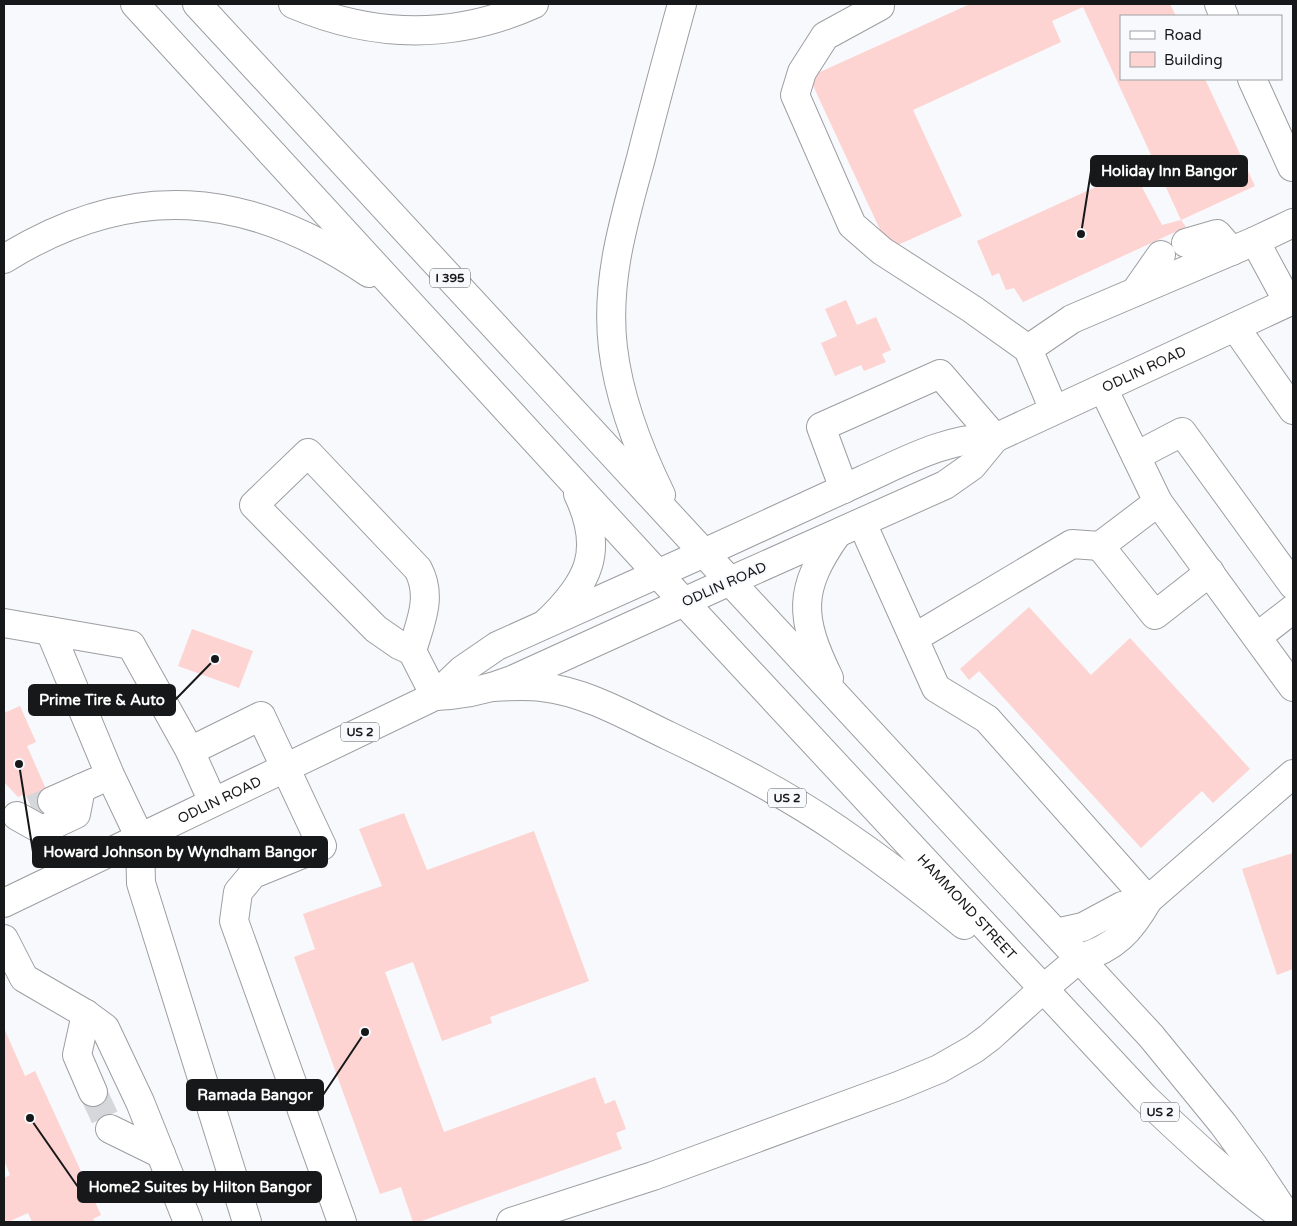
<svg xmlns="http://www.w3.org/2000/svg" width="1297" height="1226" font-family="'Varela Round',sans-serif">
  <rect width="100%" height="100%" fill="#f7f9fc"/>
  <g fill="#fdd4d1">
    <polygon points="970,4 1170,4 1176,16 1121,16 1121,79 1205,79 1255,186 1181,220 1083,7 1052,21 1061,42 913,110 962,216 889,249 809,77"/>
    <polygon points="1133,170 1162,225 1181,220 1186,227 1023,302 1014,288 1006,290 999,273 992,276 977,241"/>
    <polygon points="846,300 857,325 876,317 891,350 882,354 886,362 864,371 861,365 835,376 821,343 837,336 825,309"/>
    <polygon points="1029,607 1091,675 1130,638 1250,769 1213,803 1202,791 1141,848 979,671 969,680 960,669"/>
    <polygon points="192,629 253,651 239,688 178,666"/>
    <polygon points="20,706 36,742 27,746 54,807 35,815 25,794 18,797 4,782 4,713"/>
    <polygon points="404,813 427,870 534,831 589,981 490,1017 492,1023 442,1041 413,962 385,972 444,1132 595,1077 605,1104 615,1100 626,1129 616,1133 622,1149 419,1222 413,1222 401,1187 380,1194 294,957 315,949 303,914 382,886 359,829"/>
    <polygon points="1293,853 1293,969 1277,975 1242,869"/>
    <polygon points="4,1028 25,1076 35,1071 101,1215 93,1219 95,1222 32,1222 28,1213 8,1222 4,1222 4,1178 10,1175 4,1160"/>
  </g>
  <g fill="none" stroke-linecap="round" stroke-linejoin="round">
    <g stroke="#d5d7da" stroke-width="28" stroke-dasharray="28 14" stroke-linecap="butt">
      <polyline points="32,809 52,801"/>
      <polyline points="93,1092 110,1129"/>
    </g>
    <defs>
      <g id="minor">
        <polyline points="880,4 880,6 825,36 802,72 795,95 852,225 882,251 972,309 1028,349 1054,410"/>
        <polyline points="1219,4 1224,16"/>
        <polyline points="1252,79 1292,167 1293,166"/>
        <polyline points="1255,241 1288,302"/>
        <polyline points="1186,243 1217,234 1232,251"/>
        <polyline points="1135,292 1161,255"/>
        <polyline points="1235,327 1293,410"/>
        <polyline points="1028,349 1072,319 1255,241 1293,223"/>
        <polyline points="1103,388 1158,502 1293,687"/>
        <polyline points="1136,456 1182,432 1293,585"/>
        <polyline points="844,489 821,427 940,374 995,438"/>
        <polyline points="1158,502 1100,546 1155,615 1210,572"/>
        <polyline points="862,523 936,688 987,719 1148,900"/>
        <path id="s1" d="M704,553C757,529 810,504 863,480C905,461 948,437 995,438L1293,300"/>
        <polyline points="730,581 945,485 972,466 995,438"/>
        <polyline points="4,623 50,631"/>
        <polyline points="1257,637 1293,609"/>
        <polyline points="914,638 1072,544 1100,546"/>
        <path d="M412,651C420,623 433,597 418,569L308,453L254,505L376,629L399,645L412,651L435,696"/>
        <polyline points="190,751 131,645 50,631 110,775 140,838 141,883 247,1222"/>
        <polyline points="52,801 95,782"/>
        <polyline points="213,802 190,751 261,716 322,846 253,874 238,892 234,921 342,1222"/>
        <polyline points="17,816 42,830 76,814 81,788"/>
        <polyline points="1056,933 1083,927 1122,906 1148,900"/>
        <polyline points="4,939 24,978 86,1014 105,1028 140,1102 188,1222"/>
        <path d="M1080,958C1114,949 1131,930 1148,900L1293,774"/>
        <polyline points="86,1014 77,1055 93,1092"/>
        <polyline points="110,1129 161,1154"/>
        <polyline points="511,1222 653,1176 898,1086 939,1069 974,1049 990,1037 1043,989"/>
      </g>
      <g id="major">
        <path id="s2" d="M658,574L1145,1098C1187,1138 1229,1177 1275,1211"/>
        <path d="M829,678C799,617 798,589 837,534"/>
        <path d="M493,687C509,686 526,685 542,687C587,692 629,717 669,736C726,763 785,793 837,829C881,859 923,891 964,925"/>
        <path d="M435,696C462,695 487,690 512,680L730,581"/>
        <path id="s3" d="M4,903L435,696L462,670L497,646L704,553L1151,1036L1223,1124L1253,1165L1291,1222"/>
        <polyline points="1043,989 1080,958"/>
      </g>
      <g id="highway">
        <polyline points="135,4 658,574"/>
        <polyline points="197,4 704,553"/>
        <path d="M293,4C373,38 454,40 534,4"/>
        <path d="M4,259C131,180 247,190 369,273"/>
        <path d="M661,495C638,448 619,399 613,348C605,282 624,220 641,158C654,106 668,55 682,4"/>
        <path d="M545,624C589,583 605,551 578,494"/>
      </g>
    </defs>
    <use href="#minor" stroke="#9c9ea0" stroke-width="30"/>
    <use href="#major" stroke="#9c9ea0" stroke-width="30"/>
    <use href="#highway" stroke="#9c9ea0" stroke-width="30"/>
    <use href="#minor" stroke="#fff" stroke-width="28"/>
    <use href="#major" stroke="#fff" stroke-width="28"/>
    <use href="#highway" stroke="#fff" stroke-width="28"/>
  </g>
  <g text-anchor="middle" stroke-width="4" stroke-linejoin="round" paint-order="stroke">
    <g fill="#f7f9fc" stroke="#5a5c5d" stroke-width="1">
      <rect x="430" y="268.5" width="40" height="19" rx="4"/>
      <rect x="341" y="722.5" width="38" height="19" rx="4"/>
      <rect x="768" y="788.5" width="38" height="19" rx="4"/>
      <rect x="1141" y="1102.5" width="38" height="19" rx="4"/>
    </g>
    <g font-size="12" font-weight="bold" fill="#171819">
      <text x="450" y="282">I 395</text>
      <text x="360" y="736">US 2</text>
      <text x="787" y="802">US 2</text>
      <text x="1160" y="1116">US 2</text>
    </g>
    <g font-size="14" fill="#171819" stroke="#f7f9fc">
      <text dy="5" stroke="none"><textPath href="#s1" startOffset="479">ODLIN ROAD</textPath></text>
      <text transform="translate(724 584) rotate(-24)" y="5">ODLIN ROAD</text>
      <text dy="5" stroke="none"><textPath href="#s3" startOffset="239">ODLIN ROAD</textPath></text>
      <text dy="5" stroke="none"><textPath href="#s2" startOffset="454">HAMMOND STREET</textPath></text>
    </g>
  </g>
  <path fill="none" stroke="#171819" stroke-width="2" d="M1081 234L1091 171M215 659L175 700M19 764L33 852M365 1032L323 1095M30 1118L78 1187"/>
  <g fill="#171819" stroke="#f7f9fc" stroke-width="2">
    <circle cx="1081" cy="234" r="5"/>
    <circle cx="215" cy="659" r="5"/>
    <circle cx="19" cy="764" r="5"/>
    <circle cx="365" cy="1032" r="5"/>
    <circle cx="30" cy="1118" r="5"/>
  </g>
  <g fill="#171819" stroke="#171819" stroke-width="2">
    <rect x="1091" y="156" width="156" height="30" rx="5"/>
    <rect x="29" y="685" width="146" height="30" rx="5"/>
    <rect x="33" y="837" width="294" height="30" rx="5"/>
    <rect x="187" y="1080" width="136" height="30" rx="5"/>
    <rect x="78" y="1172" width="243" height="30" rx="5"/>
  </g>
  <g font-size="15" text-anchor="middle" font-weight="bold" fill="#fff">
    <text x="1169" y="176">Holiday Inn Bangor</text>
    <text x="102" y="705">Prime Tire &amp; Auto</text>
    <text x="180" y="857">Howard Johnson by Wyndham Bangor</text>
    <text x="255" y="1100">Ramada Bangor</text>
    <text x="200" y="1192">Home2 Suites by Hilton Bangor</text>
  </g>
  <rect width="1297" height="1226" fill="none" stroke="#171819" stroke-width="10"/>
  <rect x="1120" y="15" width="162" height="65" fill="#f7f9fc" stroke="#9d9fa1"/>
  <rect x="1130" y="31" width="25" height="8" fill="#ffffff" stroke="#9d9fa1"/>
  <text x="1164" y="40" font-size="15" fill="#171819">Road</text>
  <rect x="1130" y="52" width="25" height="15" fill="#fdd4d1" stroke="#9d9fa1"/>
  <text x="1164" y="65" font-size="15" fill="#171819">Building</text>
</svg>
